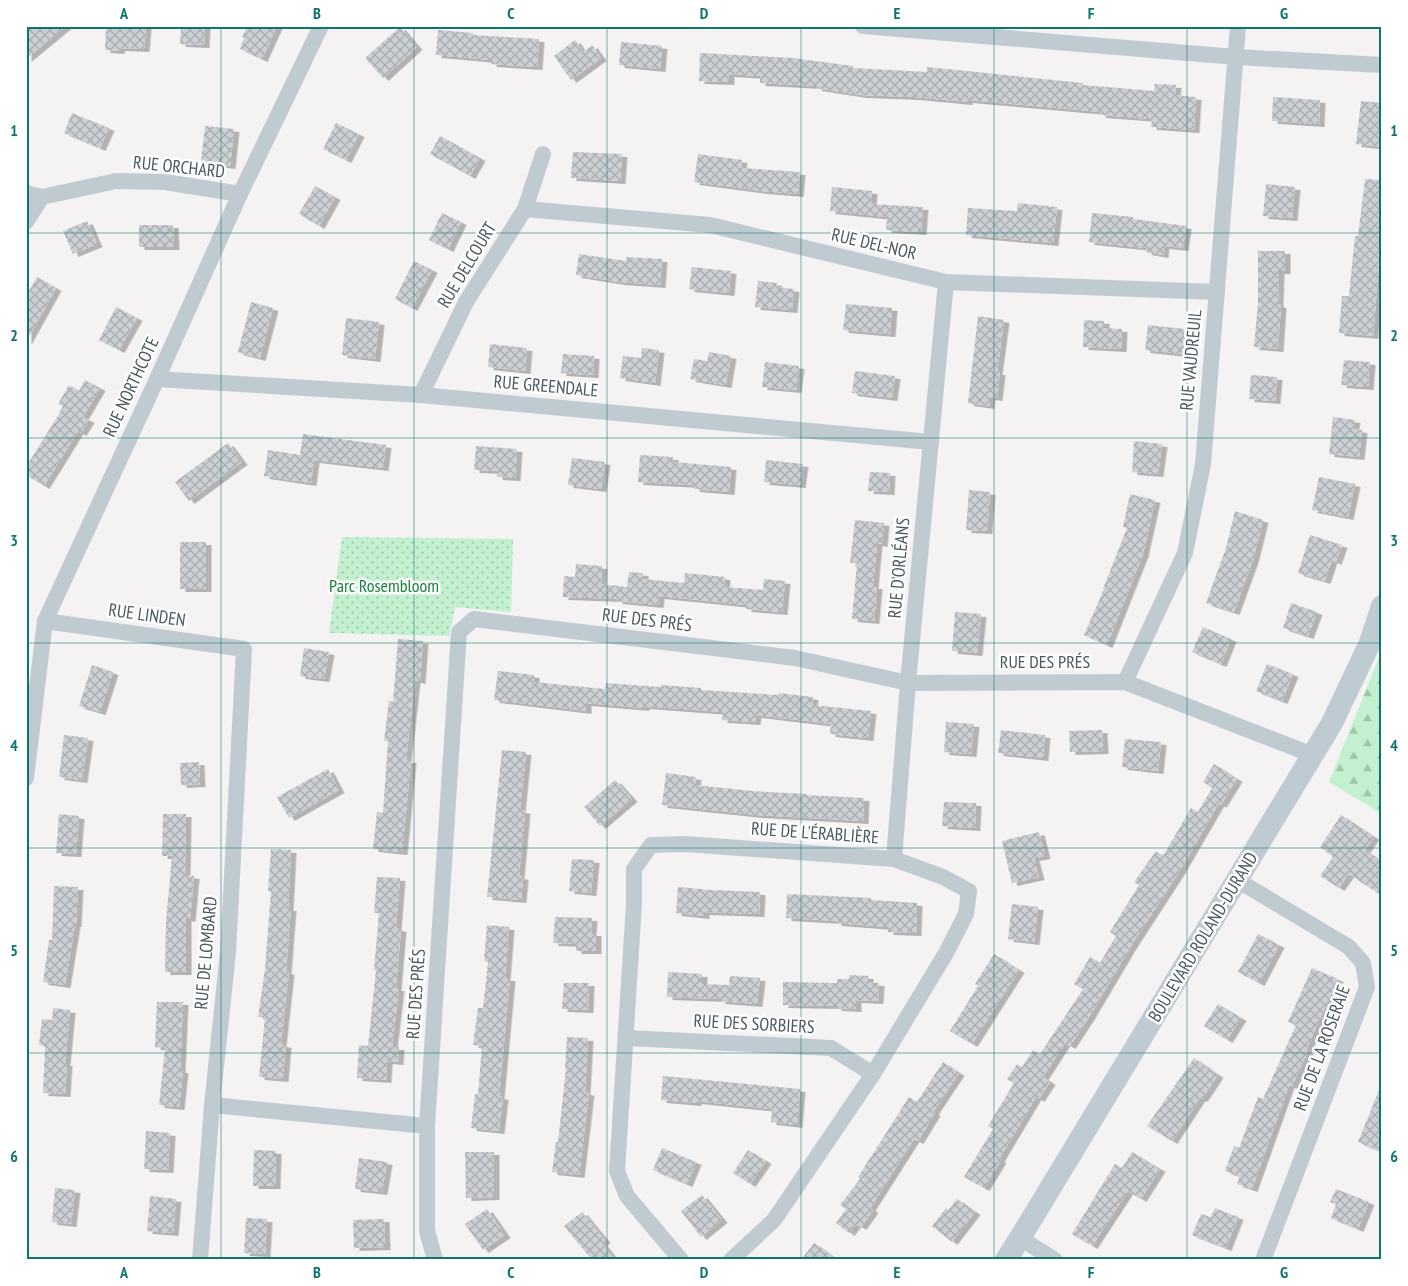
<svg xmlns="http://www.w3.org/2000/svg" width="1408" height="1286" font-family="'PT Sans Narrow',sans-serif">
  <defs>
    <pattern id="forest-firs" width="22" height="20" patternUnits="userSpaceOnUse" patternTransform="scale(1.25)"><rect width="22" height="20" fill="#c3f0ce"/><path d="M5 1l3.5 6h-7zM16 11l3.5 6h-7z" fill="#a0c5ab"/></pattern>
    <pattern id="park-dots" width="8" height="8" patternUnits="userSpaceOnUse" patternTransform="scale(1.25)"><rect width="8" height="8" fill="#c3f0ce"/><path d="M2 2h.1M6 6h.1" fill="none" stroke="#a0c5ab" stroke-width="1.8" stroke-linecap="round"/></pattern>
    <pattern id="building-cross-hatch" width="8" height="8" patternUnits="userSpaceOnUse" patternTransform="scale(1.25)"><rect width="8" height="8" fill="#ccd0d4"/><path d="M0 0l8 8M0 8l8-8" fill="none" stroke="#a8acaf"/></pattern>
    <filter id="shadow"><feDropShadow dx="5.5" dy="3" stdDeviation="0" flood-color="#0004"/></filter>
  </defs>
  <rect width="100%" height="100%" fill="#f4f2f2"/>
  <polygon fill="url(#forest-firs)" points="1382,650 1382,814 1329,782"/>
  <polygon fill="url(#park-dots)" points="342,537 513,539 511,612 455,607 449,636 329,633"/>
  <g fill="url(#building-cross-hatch)" filter="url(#shadow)">
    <polygon points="26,26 66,26 26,59"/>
    <polygon points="106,26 146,26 144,49 120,48 119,51 105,50"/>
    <polygon points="181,26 205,26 204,45 180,44"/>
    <polygon points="247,26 277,26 262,59 240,49 244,38 242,37"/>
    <polygon points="400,27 417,47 383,78 365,58"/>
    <polygon points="438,30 473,33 473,35 539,39 537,67 491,64 491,60 436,55"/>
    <polygon points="575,40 583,52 592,45 601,58 571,80 554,56"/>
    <polygon points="621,42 662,46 660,69 619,65"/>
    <polygon points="700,53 793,58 853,66 853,68 927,72 927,67 1083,83 1083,85 1154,91 1155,84 1176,85 1175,95 1196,97 1194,130 1151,127 1152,119 1100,115 1101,112 967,100 967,102 914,97 861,95 816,88 817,86 760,83 760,76 729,74 729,82 699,81"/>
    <polygon points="1273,97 1320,100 1319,124 1272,121"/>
    <polygon points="1361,101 1382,103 1382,147 1356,144"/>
    <polygon points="72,113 109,128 100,148 64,133"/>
    <polygon points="336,123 359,134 346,160 323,149"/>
    <polygon points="205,126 234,129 230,166 201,162"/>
    <polygon points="440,136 480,158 470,176 430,154"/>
    <polygon points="573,152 622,154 620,181 571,178"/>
    <polygon points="698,154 742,160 741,168 800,172 798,194 762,191 694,182"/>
    <polygon points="1365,179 1382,180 1382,213 1379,238 1381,239 1373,336 1339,333 1342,296 1349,296 1355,236 1358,236"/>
    <polygon points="1266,184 1295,187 1292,218 1263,216"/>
    <polygon points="315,186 335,197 319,226 299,214"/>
    <polygon points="832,187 872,191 871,204 923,207 921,232 886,230 887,217 830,211"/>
    <polygon points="1018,203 1057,207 1053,243 966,235 968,208 1017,211"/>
    <polygon points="442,213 461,222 448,249 429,240"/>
    <polygon points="1092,213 1133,217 1133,219 1186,226 1183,248 1164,246 1163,255 1146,252 1147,248 1089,242"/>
    <polygon points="87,221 97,244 73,254 63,231"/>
    <polygon points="139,225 173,225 174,247 139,247"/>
    <polygon points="1258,251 1285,251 1285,271 1279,271 1278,304 1281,305 1278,349 1254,347 1258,303"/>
    <polygon points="579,254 626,261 626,257 662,259 660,285 619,282 576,275"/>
    <polygon points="414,261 432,270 412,308 395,299"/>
    <polygon points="692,267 731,271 729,293 689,289"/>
    <polygon points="37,277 56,288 26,342 26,296"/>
    <polygon points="758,281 777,283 776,287 794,289 792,310 755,307"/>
    <polygon points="251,302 273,308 260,358 238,352"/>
    <polygon points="846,304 892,308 890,334 843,330"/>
    <polygon points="116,307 137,318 119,350 99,340"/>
    <polygon points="978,316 1004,320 997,372 1000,372 997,398 990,397 989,406 968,403"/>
    <polygon points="346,318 379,322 375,359 342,355"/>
    <polygon points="1084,320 1104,321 1104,328 1122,329 1121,349 1083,347"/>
    <polygon points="1148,325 1185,329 1182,354 1145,350"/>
    <polygon points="490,344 527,348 525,371 488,367"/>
    <polygon points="642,348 659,350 655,383 620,378 623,356 641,358"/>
    <polygon points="709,352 731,356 726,385 690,379 694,359 707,361"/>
    <polygon points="563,354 594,356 593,375 561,373"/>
    <polygon points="1344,360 1370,362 1368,387 1341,385"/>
    <polygon points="765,362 799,366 796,390 762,387"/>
    <polygon points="855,371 895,376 892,398 852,393"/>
    <polygon points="1251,375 1277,377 1275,401 1249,399"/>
    <polygon points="85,380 100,388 83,417 89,420 81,433 78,431 44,486 26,475 26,467 56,419 63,406 58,404 69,385 79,391"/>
    <polygon points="1333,417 1355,420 1353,429 1362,430 1359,457 1329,454"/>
    <polygon points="303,434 386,445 383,468 314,460 311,483 264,476 268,450 300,455"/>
    <polygon points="1134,441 1162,444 1158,474 1132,472"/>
    <polygon points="228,443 242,462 189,501 175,482"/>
    <polygon points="476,446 517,449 515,478 497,477 497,471 474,470"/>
    <polygon points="640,455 673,457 673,462 731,467 729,492 694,489 695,485 638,482"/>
    <polygon points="572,458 605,462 601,489 568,485"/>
    <polygon points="766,460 803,464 800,485 764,482"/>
    <polygon points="870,472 890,473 889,492 868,491"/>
    <polygon points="1319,477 1355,484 1348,517 1312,510"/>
    <polygon points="969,490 990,492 987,531 966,530"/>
    <polygon points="1130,494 1155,500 1143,554 1107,645 1084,635 1104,589 1103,589 1127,528 1123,527"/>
    <polygon points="1235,511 1263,520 1253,560 1234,612 1206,603 1226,548"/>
    <polygon points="855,520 884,523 882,544 877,543 873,586 877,586 874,621 852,619 857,563 850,563"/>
    <polygon points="1310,535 1342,545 1336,562 1332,560 1325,581 1298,573"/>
    <rect x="180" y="542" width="26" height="47"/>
    <polygon points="576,564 602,566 601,584 627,587 629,572 643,573 643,579 684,583 685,573 725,577 724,587 763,590 764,579 785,581 782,612 746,609 746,605 659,596 658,605 617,601 617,599 563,597 564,576 575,577"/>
    <polygon points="1291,603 1317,612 1308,636 1283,628"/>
    <polygon points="955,612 981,614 977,653 952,651"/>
    <polygon points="1203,627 1231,639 1221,664 1192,652"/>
    <polygon points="398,639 423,641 420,681 415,680 406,760 411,760 402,852 373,849 377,812 383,813 388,741 384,741 389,701 393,702"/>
    <polygon points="304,648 329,652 324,679 300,676"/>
    <polygon points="1267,664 1293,674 1282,701 1256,691"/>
    <polygon points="92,665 113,672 100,712 79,706"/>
    <polygon points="498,671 534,675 534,682 605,689 606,683 660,687 661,685 701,688 701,690 778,695 779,693 813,697 812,705 871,711 868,738 830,734 831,724 756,715 755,722 722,720 723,712 644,706 644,708 586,703 586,711 494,700"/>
    <polygon points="946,722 974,724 971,754 944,752"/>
    <polygon points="1001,730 1045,735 1043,758 998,753"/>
    <polygon points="1102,730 1103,751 1070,752 1069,731"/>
    <polygon points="64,735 88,738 82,780 59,777"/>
    <polygon points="1125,739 1161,742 1158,771 1122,767"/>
    <polygon points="502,750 526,752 520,810 525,811 519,876 523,877 521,900 487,897"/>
    <polygon points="199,762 200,784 181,785 180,763"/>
    <polygon points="1214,764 1237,779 1221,805 1219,803 1179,872 1131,946 1089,1017 1070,1046 1065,1043 1043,1077 1050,1082 1039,1099 1036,1097 999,1159 1001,1160 984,1188 964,1177 993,1129 988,1126 1014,1083 1007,1079 1017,1064 1022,1067 1033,1050 1040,1054 1083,989 1074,984 1090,957 1100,963 1116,936 1110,932 1139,885 1134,882 1156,851 1163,856 1191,808 1198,812 1212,788 1203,782"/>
    <polygon points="328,769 339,790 289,818 277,797"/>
    <polygon points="666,773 696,777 695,785 752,791 806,794 806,795 864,798 863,821 757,815 662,805"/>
    <polygon points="615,780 632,799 600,826 584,807"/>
    <polygon points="944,802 976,803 975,828 942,826"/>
    <polygon points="59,814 79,816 76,854 56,853"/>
    <polygon points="163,814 186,814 185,875 194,876 190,919 186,918 186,972 165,972 166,921 172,856 162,856"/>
    <polygon points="1341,815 1374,837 1365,850 1382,862 1382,896 1349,874 1339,888 1320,876 1333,857 1320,847"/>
    <polygon points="1039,832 1045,856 1034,858 1039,877 1012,883 1002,841"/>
    <polygon points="271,849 291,850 288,908 291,908 286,971 289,972 281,1044 286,1045 283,1079 259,1077 265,1018 258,1017 265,969 271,891 268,891"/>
    <polygon points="572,859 594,860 591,893 569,891"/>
    <polygon points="377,877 400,878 396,928 401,929 396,988 399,988 392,1047 399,1047 398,1062 387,1061 386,1080 357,1078 359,1045 368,1046 376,970 374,970 379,913 374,913"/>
    <polygon points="54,886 78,887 76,924 75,924 65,985 43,982 49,940 52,940"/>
    <polygon points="678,887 712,890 760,892 759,914 704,912 704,916 676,913"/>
    <polygon points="787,894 871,898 871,900 917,903 916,933 888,932 888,927 836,923 836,921 786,918"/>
    <polygon points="1012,904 1038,907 1034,942 1008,939"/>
    <polygon points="555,917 592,918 591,933 596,933 596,951 576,951 576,944 553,943"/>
    <polygon points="487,925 509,927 505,978 510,978 499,1096 503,1097 499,1131 471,1128 475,1094 478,1094 482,1046 473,1045 478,1008 483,1008 488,962 484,961"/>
    <polygon points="1258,934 1279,945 1259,983 1238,972"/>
    <polygon points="994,954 1019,970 972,1044 950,1031 978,986 975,984"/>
    <polygon points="1312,968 1338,979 1306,1050 1308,1051 1292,1086 1289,1085 1252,1189 1237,1184 1240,1176 1225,1171 1234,1146 1239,1148 1258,1097 1263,1099 1296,1025 1288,1022"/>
    <polygon points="668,972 702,974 702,984 729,985 730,976 760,978 757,1004 720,1001 720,999 667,997"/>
    <polygon points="849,975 868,976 868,982 879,983 878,1001 856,1000 856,1009 836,1008 836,1006 783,1005 783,982 837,983 837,979 849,979"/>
    <polygon points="564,983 589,983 588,1010 562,1009"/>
    <polygon points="157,1002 183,1002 180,1070 183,1070 179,1107 159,1105 165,1048 155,1047"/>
    <polygon points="1218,1004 1241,1018 1227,1040 1204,1026"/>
    <polygon points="53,1008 70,1010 65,1063 67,1063 65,1094 43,1093 45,1046 39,1045 42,1019 52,1020"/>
    <polygon points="567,1037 588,1038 585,1092 589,1093 579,1175 552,1172 556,1142 558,1142 566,1069 565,1068"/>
    <polygon points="1194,1058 1218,1075 1202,1099 1200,1098 1172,1141 1147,1126"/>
    <polygon points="943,1062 959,1073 933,1112 935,1113 918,1141 914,1139 870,1208 873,1210 861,1227 856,1224 849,1233 836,1223 846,1209 840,1205 860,1179 858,1177 909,1097 917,1102"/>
    <polygon points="663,1076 800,1089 797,1125 771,1122 772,1109 696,1101 696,1103 661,1100"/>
    <polygon points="1381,1085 1382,1085 1382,1152 1358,1142"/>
    <polygon points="146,1131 170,1133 168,1170 144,1169"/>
    <polygon points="662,1148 696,1162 687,1184 653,1170"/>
    <polygon points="254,1150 276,1151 275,1186 253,1186"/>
    <polygon points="748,1150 766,1161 750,1184 733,1173"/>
    <polygon points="465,1152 494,1152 494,1197 466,1198"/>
    <polygon points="1132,1152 1160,1169 1141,1199 1128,1191 1092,1246 1072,1234 1115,1164 1122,1168"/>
    <polygon points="359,1158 387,1162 382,1192 355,1189"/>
    <polygon points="55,1188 75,1190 71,1224 52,1222"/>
    <polygon points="1336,1189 1369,1202 1358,1229 1331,1218 1336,1204 1330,1202"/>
    <polygon points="702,1195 722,1220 701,1237 681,1211"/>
    <polygon points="150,1196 176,1199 173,1233 147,1231"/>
    <polygon points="957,1199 975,1212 952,1242 932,1226 946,1208 948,1210"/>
    <polygon points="1215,1208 1238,1217 1226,1248 1192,1235 1201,1214 1211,1217"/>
    <polygon points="487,1209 505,1235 483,1250 465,1224"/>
    <polygon points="582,1212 605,1240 602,1243 615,1260 592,1260 564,1226"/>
    <polygon points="246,1218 267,1219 265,1254 244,1253"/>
    <polygon points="384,1219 385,1247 354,1248 353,1220"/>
    <polygon points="814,1243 837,1260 801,1260"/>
  </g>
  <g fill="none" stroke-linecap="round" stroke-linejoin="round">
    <g stroke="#c0cbd1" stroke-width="16">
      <polyline points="863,26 1236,57 1382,65"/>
      <polyline points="26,193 42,197 116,181 165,182 240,194"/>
      <polyline points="525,209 710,225 946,282 1217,292"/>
      <polyline points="26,222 42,197"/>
      <polyline points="157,379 421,395 931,442"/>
      <polyline points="421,395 466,302 525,209 543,154"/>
      <polyline points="45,621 244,649 228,952 212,1105 200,1260"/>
      <polyline points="1125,682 1185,553 1203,464 1238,26"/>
      <polyline points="26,778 45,621 157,379 240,194 321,26"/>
      <polyline points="894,859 908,683 946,282"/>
      <polyline points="1237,880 1349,947 1363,963 1367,987 1263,1260"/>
      <polyline points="626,1038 831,1048 873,1074"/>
      <polyline points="212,1105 427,1126 459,632 474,619 795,658 908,683 1125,682 1313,755"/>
      <polyline points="427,1126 427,1231 435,1260"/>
      <polyline points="1020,1238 1055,1260"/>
      <polyline points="681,1260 627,1196 617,1171 634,904 634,869 651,845 685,844 894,859 943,877 969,891 966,914 946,953 873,1074 774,1220 731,1260"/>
    </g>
    <polyline stroke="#becbd3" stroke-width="22" points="1006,1260 1020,1238 1332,723 1369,645 1382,606"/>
  </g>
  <path fill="none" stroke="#0f766e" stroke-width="1" stroke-opacity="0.55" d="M221,26V1260M414,26V1260M607,26V1260M801,26V1260M994,26V1260M1187,26V1260M26,233H1382M26,438H1382M26,643H1382M26,848H1382M26,1053H1382"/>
  <g text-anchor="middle" stroke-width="5" stroke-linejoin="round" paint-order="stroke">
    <g font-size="18" fill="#4a5860" stroke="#fff">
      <text transform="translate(179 167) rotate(6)" y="6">RUE ORCHARD</text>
      <text transform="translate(874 244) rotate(13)" y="6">RUE DEL-NOR</text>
      <text transform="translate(467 265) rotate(-59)" y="6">RUE DELCOURT</text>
      <text transform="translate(1191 360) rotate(-85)" y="6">RUE VAUDREUIL</text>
      <text transform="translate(546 386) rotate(5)" y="6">RUE GREENDALE</text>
      <text transform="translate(131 387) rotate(-65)" y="6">RUE NORTHCOTE</text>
      <text transform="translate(899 568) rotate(-85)" y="6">RUE D'ORLÉANS</text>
      <text transform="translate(147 615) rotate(8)" y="6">RUE LINDEN</text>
      <text transform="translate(647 620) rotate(7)" y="6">RUE DES PRÉS</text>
      <text x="1045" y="668">RUE DES PRÉS</text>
      <text transform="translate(815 833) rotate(4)" y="6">RUE DE L'ÉRABLIÈRE</text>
      <text transform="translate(1203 937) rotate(-59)" y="6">BOULEVARD ROLAND-DURAND</text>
      <text transform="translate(206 953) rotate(-85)" y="6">RUE DE LOMBARD</text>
      <text transform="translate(416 994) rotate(-86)" y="6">RUE DES PRÉS</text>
      <text transform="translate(754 1024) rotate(3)" y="6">RUE DES SORBIERS</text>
      <text transform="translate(1322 1048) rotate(-70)" y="6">RUE DE LA ROSERAIE</text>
    </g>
    <g font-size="18" fill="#19833f" stroke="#fff">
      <text x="384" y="592">Parc Rosembloom</text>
    </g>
  </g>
  <rect width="1408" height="1286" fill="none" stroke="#ffffff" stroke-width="55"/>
  <rect x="28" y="28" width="1352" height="1230" fill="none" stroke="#0f766e" stroke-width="2"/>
  <g font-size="16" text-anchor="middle" font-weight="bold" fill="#0f766e">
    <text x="124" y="19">A</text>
    <text x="317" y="19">B</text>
    <text x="511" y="19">C</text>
    <text x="704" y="19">D</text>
    <text x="897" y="19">E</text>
    <text x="1091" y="19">F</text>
    <text x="1284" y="19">G</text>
    <text x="14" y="136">1</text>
    <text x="1394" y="136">1</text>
    <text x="14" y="341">2</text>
    <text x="1394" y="341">2</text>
    <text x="14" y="546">3</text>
    <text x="1394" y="546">3</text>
    <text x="14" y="751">4</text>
    <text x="1394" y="751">4</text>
    <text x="14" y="956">5</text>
    <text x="1394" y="956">5</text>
    <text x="14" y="1162">6</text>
    <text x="1394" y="1162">6</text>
    <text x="124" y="1278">A</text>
    <text x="317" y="1278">B</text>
    <text x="511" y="1278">C</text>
    <text x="704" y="1278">D</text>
    <text x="897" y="1278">E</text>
    <text x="1091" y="1278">F</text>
    <text x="1284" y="1278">G</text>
  </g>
</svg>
